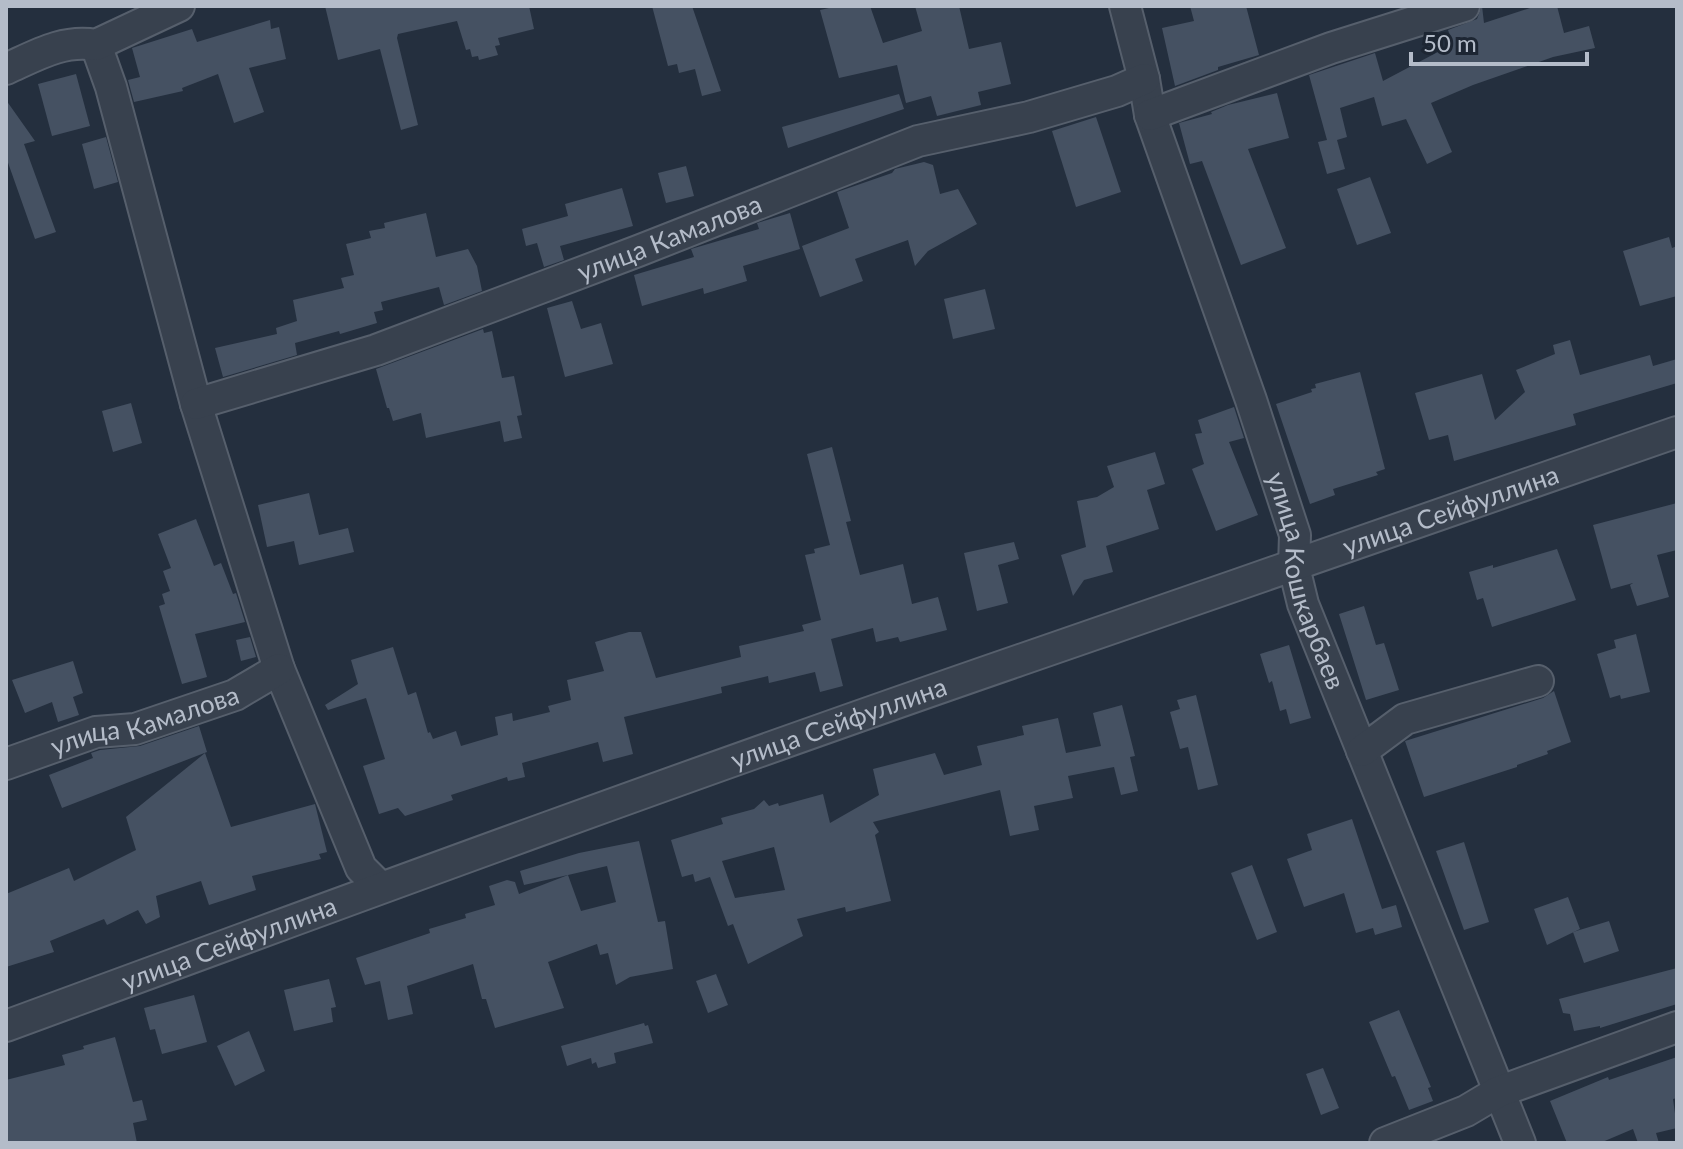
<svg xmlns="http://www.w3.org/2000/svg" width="1683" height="1149" font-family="Lato,sans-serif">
  <rect width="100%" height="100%" fill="#242f3e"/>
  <g fill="#455162" fill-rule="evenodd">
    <polygon points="325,6 529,6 534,29 498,38 500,45 495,46 498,55 479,60 478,56 472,57 470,49 466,50 457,21 398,34 397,38 418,125 401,130 380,49 338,60"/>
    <polygon points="652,6 692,6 721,91 702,96 695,69 679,73 677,64 668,66"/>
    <polygon points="838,6 870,6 883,43 922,31 915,6 959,6 969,49 1001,42 1011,84 978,92 981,105 937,116 931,96 906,103 897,65 839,78 820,10"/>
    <polygon points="1190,6 1246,6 1259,55 1218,67 1218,70 1175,86 1162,28 1194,21"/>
    <polygon points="1482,6 1484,23 1536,6 1557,6 1564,33 1589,26 1595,48 1553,57 1473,85 1431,103 1452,152 1427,164 1406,119 1382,126 1374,97 1340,108 1347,137 1337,140 1345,169 1327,174 1318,142 1327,140 1309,75 1375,53 1383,81 1453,44 1448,30 1477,19"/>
    <polygon points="270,20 271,29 279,27 286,59 249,68 264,112 234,123 218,74 182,88 183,91 134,102 128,80 140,77 132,48 192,29 197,42"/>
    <polygon points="76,74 90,126 52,136 38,84"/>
    <polygon points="1277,93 1289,138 1248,149 1286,248 1241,265 1202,161 1190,164 1179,123 1212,114 1211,112 1228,105"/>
    <polygon points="899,94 904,109 788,148 782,127"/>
    <polygon points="6,100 35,141 24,144 56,232 35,239 6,157"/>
    <polygon points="1096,117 1121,192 1076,207 1052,131"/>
    <polygon points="106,137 118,182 94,189 82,144"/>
    <polygon points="924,162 933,165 940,194 958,189 977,224 928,251 915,266 908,240 855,259 863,281 820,297 802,246 849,228 837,192 892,173 895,169"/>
    <polygon points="686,166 694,196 666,203 658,173"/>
    <polygon points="1370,177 1391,233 1357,245 1337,189"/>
    <polygon points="622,188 633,226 560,246 564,260 544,267 537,243 526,246 522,229 568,216 565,204"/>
    <polygon points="426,213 436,257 468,249 477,266 482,291 444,305 439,287 381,302 383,310 374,312 377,323 340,334 339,331 295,343 297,355 223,377 215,348 277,334 276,328 297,321 293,300 344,288 341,278 354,275 346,244 371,238 369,231 385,228 384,223"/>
    <polygon points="790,213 800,249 743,266 747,281 704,294 703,288 642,306 634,275 694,257 691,249 759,229 757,223"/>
    <polygon points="1669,237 1672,248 1677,246 1677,296 1640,306 1623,251"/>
    <polygon points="985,289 995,329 953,339 944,299"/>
    <polygon points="572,301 581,329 601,323 613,364 565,377 547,308"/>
    <polygon points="483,329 484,333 492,331 502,378 514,376 522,415 517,416 522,438 504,442 500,421 426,438 421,413 393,421 389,408 387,408 376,369"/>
    <polygon points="1570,340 1580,375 1650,355 1653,366 1677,359 1677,383 1573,414 1576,425 1454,461 1448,435 1429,440 1415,393 1482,374 1495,420 1525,392 1516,370 1555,354 1553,345"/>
    <polygon points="1360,372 1385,469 1376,472 1378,475 1333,489 1335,495 1310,504 1276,404 1312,392 1311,389 1316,388 1315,384"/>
    <polygon points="131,403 142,443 113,452 102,411"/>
    <polygon points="1234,407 1244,438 1229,442 1258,515 1216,531 1192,469 1204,464 1195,434 1202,433 1198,420"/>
    <polygon points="832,447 851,521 846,522 860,575 903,564 912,604 938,597 947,630 900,642 898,637 876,642 873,628 831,639 843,686 820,692 815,672 769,683 768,676 721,687 722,693 624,717 633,754 603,762 598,742 522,763 525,777 508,781 507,777 451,795 453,800 405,816 398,808 379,814 363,766 385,759 366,698 328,710 325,705 358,684 351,660 393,647 408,695 416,692 428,733 430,732 433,739 456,731 461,746 498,735 495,717 512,713 513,721 550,712 548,706 571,700 567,680 604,671 595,642 629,632 641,632 656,678 741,657 739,646 804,631 802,625 821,620 805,555 815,553 814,549 830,545 807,454"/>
    <polygon points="1155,452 1165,484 1147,490 1159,529 1106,546 1113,572 1084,580 1073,596 1061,555 1086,547 1077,501 1097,497 1114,487 1107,466"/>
    <polygon points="309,493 319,535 348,528 354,552 299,565 294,541 267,547 258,505"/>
    <polygon points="1677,503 1677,550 1657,555 1669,597 1637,606 1630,585 1633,583 1611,589 1593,525"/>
    <polygon points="196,519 214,566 221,563 233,594 236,593 245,622 195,634 207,677 182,684 159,606 165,604 162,594 170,591 163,571 171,568 158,534"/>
    <polygon points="1014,542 1019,559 998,565 1008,603 977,611 964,553"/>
    <polygon points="1557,549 1576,600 1492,627 1483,598 1477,600 1469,572 1493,565 1493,568"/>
    <polygon points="1364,606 1376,645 1384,643 1399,690 1366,700 1339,614"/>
    <polygon points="1636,634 1650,692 1621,699 1620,695 1610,698 1597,654 1616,648 1614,640"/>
    <polygon points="250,637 256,657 241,661 236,640"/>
    <polygon points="1289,645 1311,718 1290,724 1286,709 1280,711 1272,681 1269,683 1260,654"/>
    <polygon points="73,661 83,693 73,697 79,715 58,722 52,702 25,713 12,680"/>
    <polygon points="1554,691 1571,742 1547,751 1548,754 1517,765 1517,767 1424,797 1405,741 1543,698"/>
    <polygon points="1196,695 1218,785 1198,790 1188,747 1180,749 1170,712 1180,709 1177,700"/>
    <path d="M1122,705L1135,756L1130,757L1138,791L1121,795L1114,767L1068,776L1073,798L1034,806L1039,830L1010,836L1000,790L873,822L879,832L875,835L891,901L846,912L845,907L797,919L803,936L748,964L733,924L728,926L710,877L695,882L693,874L682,877L671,840L723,824L721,818L754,809L764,800L769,806L778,803L779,806L823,794L830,823L879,795L873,769L935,753L944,775L982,765L977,746L1024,735L1022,726L1058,718L1066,753L1101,746L1093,713ZM774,847L785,890L735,898L722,861Z"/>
    <polygon points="199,726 207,752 62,808 49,775 93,758 91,753 100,750 140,746"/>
    <polygon points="205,753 231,827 315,804 327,852 319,854 321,859 252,876 256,890 209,905 201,881 156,896 160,917 146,924 138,910 107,925 104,919 50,941 54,952 6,967 6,894 69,868 74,881 136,850 126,817"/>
    <polygon points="1352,819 1382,909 1396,905 1402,927 1375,935 1373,928 1356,933 1344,893 1304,907 1287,859 1312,850 1307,834"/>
    <path d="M639,841L658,922L665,921L673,969L630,977L616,985L608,953L600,955L597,944L548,962L564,1008L495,1028L486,999H482L473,964L407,986L413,1014L388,1020L380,981L365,985L356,958L430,933L429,929L466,918L465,914L495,905L489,886L507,880L515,882L519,894L568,875L524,885L520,871L579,853ZM607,866L616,902L581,911L568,875Z"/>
    <polygon points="1464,842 1489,922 1464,930 1436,851"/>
    <polygon points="1252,865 1277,932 1257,940 1231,873"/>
    <polygon points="1568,897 1580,929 1547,945 1534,909"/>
    <polygon points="1609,921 1619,951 1584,963 1573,932"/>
    <polygon points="1677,968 1677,1004 1600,1028 1600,1026 1574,1031 1570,1014 1563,1013 1559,999"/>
    <polygon points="716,974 728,1005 708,1013 696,981"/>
    <polygon points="329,979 336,1007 331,1008 333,1022 294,1031 284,990"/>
    <polygon points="194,995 207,1042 162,1054 155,1029 150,1030 144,1008"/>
    <polygon points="1399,1010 1431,1087 1428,1088 1433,1101 1409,1110 1395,1076 1392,1077 1369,1022"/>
    <polygon points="644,1023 645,1026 648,1025 653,1043 614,1053 616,1063 598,1068 596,1062 592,1064 591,1058 567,1066 561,1046"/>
    <polygon points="249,1031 265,1071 235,1086 217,1046"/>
    <polygon points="115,1037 133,1102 142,1100 147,1120 133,1123 137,1143 6,1143 6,1080 65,1065 62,1055 84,1049 83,1046"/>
    <polygon points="1677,1057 1677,1098 1673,1099 1677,1128 1656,1133 1659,1143 1638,1143 1633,1129 1600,1143 1567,1143 1550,1101 1608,1077 1609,1080"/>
    <polygon points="1323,1068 1339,1108 1321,1115 1306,1074"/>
  </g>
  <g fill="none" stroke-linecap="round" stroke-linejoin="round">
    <defs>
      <g id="minor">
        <path id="s1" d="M1125,6L1144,79L1150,115L1251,400L1295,535L1294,567L1303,604L1520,1143"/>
        <polyline points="96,45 111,87 196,404 279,669 361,868 380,887"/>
        <path d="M6,69C35,56 63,39 96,45L179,6"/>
        <polyline points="1150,115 1331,48 1464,6"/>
        <path id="s2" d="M196,404L376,350L638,251L918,141L1029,117L1117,91L1144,79"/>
        <polyline points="1362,751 1405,719 1538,681"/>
        <path id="s3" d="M6,764L96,732L135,729L235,695L279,669"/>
        <path id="s4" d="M6,1026C343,902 681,777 1020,660C1239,584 1458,509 1677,432"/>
        <polyline points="1385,1143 1466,1111 1498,1092 1677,1027"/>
      </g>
    </defs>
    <use href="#minor" stroke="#565f6c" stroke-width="34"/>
    <use href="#minor" stroke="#38414e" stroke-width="30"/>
  </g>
  <g text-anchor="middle" stroke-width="6" stroke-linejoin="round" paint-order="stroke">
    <g font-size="26" fill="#b4bcc9" stroke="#1d2633">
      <text dy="9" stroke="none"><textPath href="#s2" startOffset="502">улица Камалова</textPath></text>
      <text dy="9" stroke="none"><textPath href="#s4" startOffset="1534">улица Сейфуллина</textPath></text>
      <text dy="9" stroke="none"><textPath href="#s1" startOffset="604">улица Кошкарбаев</textPath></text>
      <text dy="9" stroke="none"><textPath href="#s3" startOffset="146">улица Камалова</textPath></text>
      <text dy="9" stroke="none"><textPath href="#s4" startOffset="886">улица Сейфуллина</textPath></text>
      <text dy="9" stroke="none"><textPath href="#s4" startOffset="238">улица Сейфуллина</textPath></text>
    </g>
  </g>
  <rect width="1683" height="1149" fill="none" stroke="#b4bcc9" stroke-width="16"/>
  <path d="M1411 52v12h176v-12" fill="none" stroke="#b4bcc9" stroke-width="4"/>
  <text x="1423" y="52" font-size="24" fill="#b4bcc9" stroke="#1d2633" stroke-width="6" paint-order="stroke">50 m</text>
</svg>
